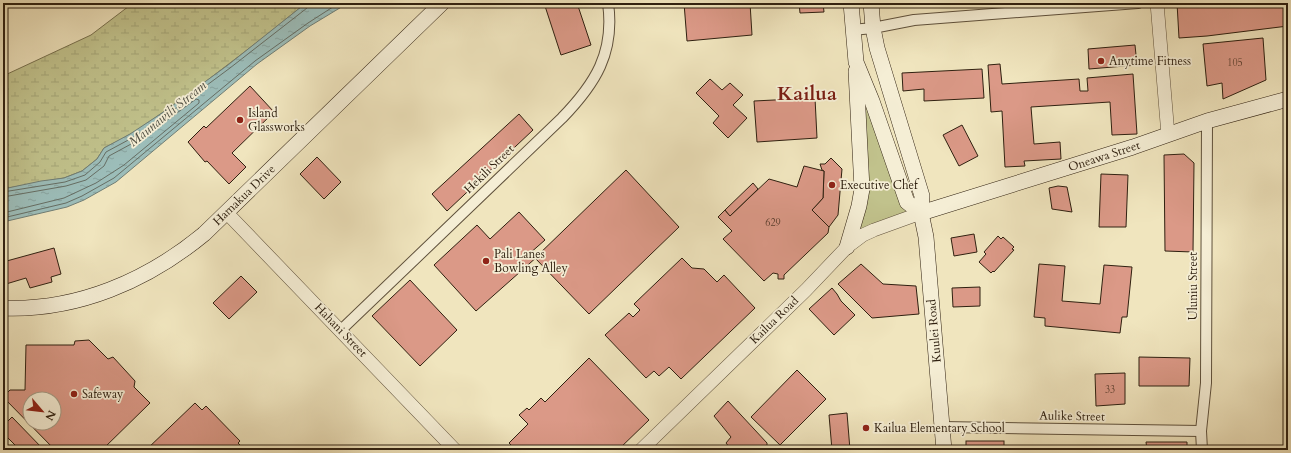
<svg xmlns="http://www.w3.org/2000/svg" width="1291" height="453" font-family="Cardo,serif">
  <defs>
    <pattern id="wetland-marsh" width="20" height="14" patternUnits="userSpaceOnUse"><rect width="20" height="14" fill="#c1c28c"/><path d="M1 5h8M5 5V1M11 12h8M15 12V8" fill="none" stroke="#a6a678"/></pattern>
    <pattern id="water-ripples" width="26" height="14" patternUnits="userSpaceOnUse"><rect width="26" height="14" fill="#9cbdb9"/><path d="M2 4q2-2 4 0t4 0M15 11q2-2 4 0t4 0" fill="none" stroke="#87a29e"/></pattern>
  </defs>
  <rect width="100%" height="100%" fill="#f0e5be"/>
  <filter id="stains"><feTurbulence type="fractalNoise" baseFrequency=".005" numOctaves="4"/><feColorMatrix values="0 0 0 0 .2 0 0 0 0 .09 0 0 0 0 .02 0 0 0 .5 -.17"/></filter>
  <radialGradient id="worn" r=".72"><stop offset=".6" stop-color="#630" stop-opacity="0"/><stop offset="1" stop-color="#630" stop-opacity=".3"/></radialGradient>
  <polygon fill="#c1c28c" stroke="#78714e" points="856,62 906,200 921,213 863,235 853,222 859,206"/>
  <polygon fill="url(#wetland-marsh)" stroke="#78714e" points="133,3 306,3 264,37 192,92 139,129 122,139 104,148 97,159 82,171 64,178 3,189 3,76 91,35"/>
  <polygon fill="url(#water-ripples)" stroke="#707e75" points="306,3 348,3 310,26 257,64 116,182 84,200 67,207 3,222 3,189 41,181 64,178 82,171 97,159 104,148 130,134 165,111 228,65"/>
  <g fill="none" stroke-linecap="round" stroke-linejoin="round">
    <g stroke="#666e64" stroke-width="1">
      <polyline points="3,192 65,182 85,175 100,162 106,152 132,138 168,114 230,68 307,8 309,3"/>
      <polyline points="3,197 66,186 86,180 104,166 109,156 144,137 196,99 199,100 199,103 124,165 96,183 64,198 3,213"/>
      <polyline points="3,218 66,203 82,196 114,178 255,61 308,23 339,3"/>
    </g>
  </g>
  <g fill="#db9987" stroke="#2f2010" fill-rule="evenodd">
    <polygon points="544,3 577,3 591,45 561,55"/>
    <polygon points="684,3 750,3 752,35 687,41"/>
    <polygon points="799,3 823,3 824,12 800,13"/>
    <polygon points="1177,3 1288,3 1288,26 1207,36 1179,38"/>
    <polygon points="1263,38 1266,80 1223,99 1222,83 1207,86 1203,44"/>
    <polygon points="1135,45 1137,65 1089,69 1088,49"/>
    <polygon points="1000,64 1002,84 1079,79 1080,91 1088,91 1087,78 1133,74 1137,134 1112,135 1110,102 1031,107 1034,144 1060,142 1061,159 1024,161 1025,166 1005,167 1002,111 991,112 988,65"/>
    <polygon points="982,69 984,98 924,101 924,89 903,91 902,73"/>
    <polygon points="710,79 722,90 730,83 743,95 733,105 747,118 728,138 713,123 719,116 696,93"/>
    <polygon points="250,86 274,112 232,153 246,167 229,184 207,161 205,162 188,142 204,126 206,128"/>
    <polygon points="815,98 817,138 757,142 754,101"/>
    <polygon points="519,114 533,130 447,211 432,194"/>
    <polygon points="962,125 978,156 959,166 943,135"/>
    <polygon points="1184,154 1194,163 1193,252 1165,251 1164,155"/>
    <polygon points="317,157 341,182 324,199 300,174"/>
    <polygon points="831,158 842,169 838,215 829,227 812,210 823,198 824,171 822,170 820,164 825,164"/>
    <polygon points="804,166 824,171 823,198 812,210 829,227 828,233 784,275 784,279 778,279 778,274 773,273 764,281 723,239 732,231 718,217 725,210 730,216 769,179 797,187"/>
    <polygon points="626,170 679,227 589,314 535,258"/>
    <polygon points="1101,174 1128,175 1126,227 1099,227"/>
    <polygon points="753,183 758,189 730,216 725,210"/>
    <polygon points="1058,186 1067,187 1072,212 1052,209 1049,188"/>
    <polygon points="519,212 545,240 529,254 538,256 476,311 434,265 477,225 490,239"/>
    <polygon points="974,234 977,252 954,256 951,238"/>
    <polygon points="998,236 1001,239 1003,237 1014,247 1012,249 1014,250 994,272 993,271 991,273 979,262 986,254 984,252"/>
    <polygon points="54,248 61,274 51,277 52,282 30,288 26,278 6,284 3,271 3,262"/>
    <polygon points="682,258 692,268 704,269 717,282 724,275 755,308 681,379 669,367 659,376 654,371 646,378 605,335 629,313 633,317 640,310 634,304"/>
    <polygon points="861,264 883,284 916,286 919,314 872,318 838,284"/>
    <polygon points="1039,264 1065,266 1062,301 1100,304 1104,265 1132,267 1127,317 1122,317 1120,333 1045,326 1045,318 1034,317"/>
    <polygon points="241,276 257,292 229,319 213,303"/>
    <polygon points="410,280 457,330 420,366 372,316"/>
    <polygon points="980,287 980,306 953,307 952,288"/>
    <polygon points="832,288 837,294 841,301 855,315 834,335 809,309"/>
    <path d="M89,340L108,359L113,357L135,381L134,387L150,403L102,450H55L3,397L10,390H25L26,345H74L75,341ZM30,399H54V423H30Z"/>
    <polygon points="1139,357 1190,358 1189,386 1139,386"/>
    <polygon points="589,358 649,420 618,450 516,450 509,443 528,424 519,415 527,408 529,410 541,398 545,402"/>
    <polygon points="797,370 826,399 780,445 751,417"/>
    <polygon points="1125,373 1125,404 1096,406 1095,374"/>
    <polygon points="728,401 767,443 767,450 728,450 730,448 726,443 731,437 714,416"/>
    <polygon points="195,403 202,410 206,406 240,441 238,443 245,450 146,450"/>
    <polygon points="847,413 850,450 832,450 829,415"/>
    <polygon points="12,417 44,450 20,450 3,433 3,426"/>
    <rect x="966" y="441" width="38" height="9"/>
    <polygon points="1146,442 1187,442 1187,446 1190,446 1190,450 1147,450"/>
    <polygon points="810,447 810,450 792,450 792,449"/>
  </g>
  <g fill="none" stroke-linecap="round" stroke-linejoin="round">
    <defs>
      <g id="minor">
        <polyline points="852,30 873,28 914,20 1138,3"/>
        <path d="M341,330L562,118C595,84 615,53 608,3"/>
        <polyline points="942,427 1201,431"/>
        <polyline points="1202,450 1201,431 1206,383 1207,121"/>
      </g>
      <g id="tertiary">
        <polyline points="1157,3 1168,135"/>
        <polyline points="226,212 455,450"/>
        <polyline points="641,450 806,290 847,247 863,235 874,230 921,213"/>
      </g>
      <g id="secondary">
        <polyline points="851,3 856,62 872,101 907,202 921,213"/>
        <polyline points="871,3 873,28 877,48 922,196 921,213 926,237 944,450"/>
        <polyline points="921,213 1133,147 1207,121 1288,99"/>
        <polyline points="847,247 859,206 862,189 856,71"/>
        <path d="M3,308C77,311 147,281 204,234L442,3"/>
      </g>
    </defs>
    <use href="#minor" stroke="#5f513c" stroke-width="12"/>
    <use href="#tertiary" stroke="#5f513c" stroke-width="14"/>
    <use href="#secondary" stroke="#2f2010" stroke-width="16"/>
    <use href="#minor" stroke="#f5eed5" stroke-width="10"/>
    <use href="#tertiary" stroke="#f5eed5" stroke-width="13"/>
    <use href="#secondary" stroke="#f5eed5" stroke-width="15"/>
  </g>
  <g fill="#8f2418" stroke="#f5eed5" stroke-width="1.5">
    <circle cx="1101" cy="61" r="4"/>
    <circle cx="240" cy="120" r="4"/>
    <circle cx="832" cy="185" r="4"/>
    <circle cx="486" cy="261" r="4"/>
    <circle cx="74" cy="394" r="4"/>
    <circle cx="866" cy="428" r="4"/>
  </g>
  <g text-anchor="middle" stroke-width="3.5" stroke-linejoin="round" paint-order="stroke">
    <g font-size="10" fill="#5a3e2e">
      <text x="1235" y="66">105</text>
      <text x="773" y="226">629</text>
      <text x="1110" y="393">33</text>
    </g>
    <g font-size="12" fill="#2f2010" stroke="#f5eed5" text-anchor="start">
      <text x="1109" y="65">Anytime Fitness</text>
      <text x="248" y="117">Island<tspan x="248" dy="14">Glassworks</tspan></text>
      <text x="840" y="189">Executive Chef</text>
      <text x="494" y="258">Pali Lanes<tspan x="494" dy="14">Bowling Alley</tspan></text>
      <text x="82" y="398">Safeway</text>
      <text x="874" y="432">Kailua Elementary School</text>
    </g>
    <g font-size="12" fill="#2f2010" stroke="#f5eed5">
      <text transform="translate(1104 156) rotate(-18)" y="4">Oneawa Street</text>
      <text transform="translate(489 169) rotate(-44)" y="4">Hekili Street</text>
      <text transform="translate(244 195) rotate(-44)" y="4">Hamakua Drive</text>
      <text transform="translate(1193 286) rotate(-90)" y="4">Uluniu Street</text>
      <text transform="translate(774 320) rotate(-44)" y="4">Kailua Road</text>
      <text transform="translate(341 330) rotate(46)" y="4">Hahani Street</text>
      <text transform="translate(934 331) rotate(-95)" y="4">Kuulei Road</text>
      <text transform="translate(1072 416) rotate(1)" y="4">Aulike Street</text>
    </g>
    <g font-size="13" font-style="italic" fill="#504f43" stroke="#f5eed5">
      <text transform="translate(167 113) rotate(-39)" y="5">Maunawili Stream</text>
    </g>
    <g font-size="20" font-weight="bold" fill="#7a1f14" stroke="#f5eed5">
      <text x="807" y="100">Kailua</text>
    </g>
  </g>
  <rect width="1291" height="453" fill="none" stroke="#f0e5be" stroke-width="16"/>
  <rect x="4" y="4" width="1283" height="445" fill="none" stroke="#2f2010" stroke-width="2"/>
  <rect x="8" y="8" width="1275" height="437" fill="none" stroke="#2f2010"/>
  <g transform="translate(42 411) rotate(118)"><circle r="19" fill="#f5eed5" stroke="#a69c86"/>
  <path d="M0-3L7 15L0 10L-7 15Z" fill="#8f2418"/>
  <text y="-6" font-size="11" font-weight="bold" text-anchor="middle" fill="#2f2010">N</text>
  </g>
  <rect width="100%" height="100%" filter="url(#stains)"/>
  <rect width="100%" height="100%" fill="url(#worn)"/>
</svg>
